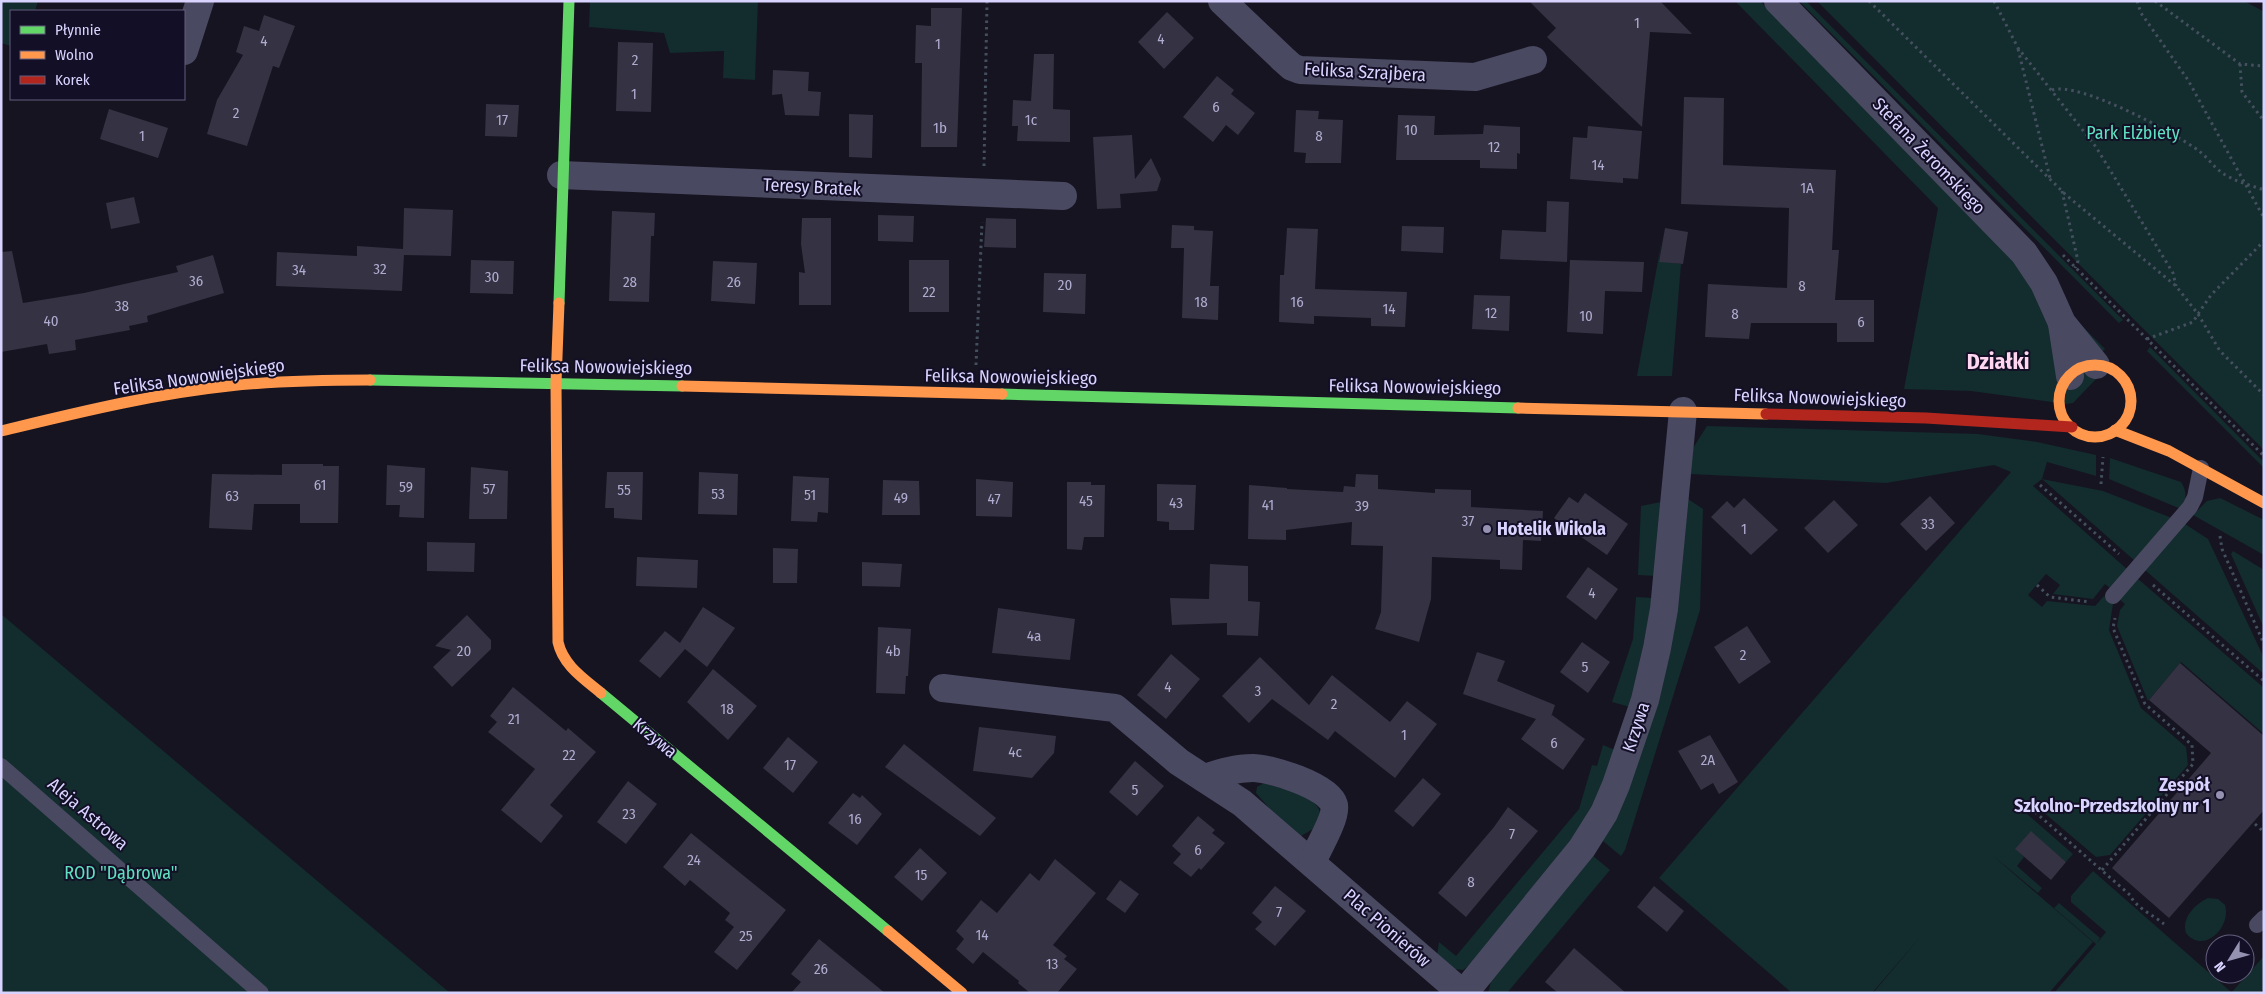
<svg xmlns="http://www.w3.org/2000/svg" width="2265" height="994" font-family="'Fira Sans Condensed',sans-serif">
  <rect width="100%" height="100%" fill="#161421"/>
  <g fill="#132c2d">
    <polygon points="1,1 38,1 35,11 11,11 11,46 1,43"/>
    <polygon points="590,1 758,1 755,80 723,78 724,51 670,53 664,33 589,27"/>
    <polygon points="1735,1 1760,1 2105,349 2095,359 2098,377 2073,403 2066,404 1971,391 1904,389 1938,208"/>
    <polygon points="1799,1 1806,1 2123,320 2119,323"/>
    <polygon points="1817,1 2244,1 2263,11 2264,450"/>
    <polygon points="1662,239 1659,261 1681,264 1672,376 1637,376"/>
    <polygon points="2150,347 2263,461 2264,468 2147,351"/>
    <polygon points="1707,426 1978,434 2037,442 2096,455 2096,476 2047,462 2042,479 2103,491 2172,518 2135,561 2042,479 2033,486 2128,570 2111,589 2105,584 2093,599 2053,594 2060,585 2046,574 2028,595 2042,607 2047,601 2095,606 2104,596 2113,604 2109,630 2141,708 2186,747 2188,765 2110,855 2096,857 2035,805 2027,814 2073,854 2066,862 2048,847 2016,849 2024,857 2017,866 2042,888 2038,893 1992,855 2093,942 2049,993 1873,993 1922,935 1872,993 1792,993 1659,878 2011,472 1994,465 1886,483 1690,474 1693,448"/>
    <path d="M2110,458L2181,482C2187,491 2187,500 2181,509L2109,479Z"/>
    <polygon points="2220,498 2264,520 2264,555 2193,515 2207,501"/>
    <polygon points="1688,499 1703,509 1700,610 1625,850 1621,856 1603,841"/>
    <polygon points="1661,502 1655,576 1638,575 1641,506"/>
    <polygon points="2185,524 2208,539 2264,658 2264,674 2145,570"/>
    <polygon points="2233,551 2264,570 2264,628 2231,554"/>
    <polygon points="2137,578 2264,688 2264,734 2181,662 2148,701 2117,626 2120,610 2125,604 2119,599"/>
    <polygon points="1636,597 1653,598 1630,707 1612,702 1633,639"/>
    <polygon points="1,614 450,993 1,993"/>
    <polygon points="1603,745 1615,750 1593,809 1578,834 1473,962 1463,970 1455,969 1437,955 1439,942 1456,956 1579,809 1592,765 1597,766"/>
    <path d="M1264,783C1279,788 1318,795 1320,813L1313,829L1301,836L1269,808L1256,793L1257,787Z"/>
    <polygon points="1592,855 1610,870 1507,993 1488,993 1491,981"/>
    <polygon points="2093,871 2231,992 2230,993 2054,993 2096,944 2054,908 2059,903 2100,938 2097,943 2106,932 2071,902 2071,896"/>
    <path d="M2208,898L2218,899L2225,905C2232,927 2203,955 2186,933C2181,918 2195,904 2208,898Z"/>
    <polygon points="2264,956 2264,988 2259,993 2231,993"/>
  </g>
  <g fill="#343243">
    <polygon points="1529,1 1660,1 1692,34 1650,32 1642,127 1547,37 1556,28"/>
    <polygon points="931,8 962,8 957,147 921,147 922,63 915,63 916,25 931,26"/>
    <polygon points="1167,12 1194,38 1164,69 1138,42"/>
    <polygon points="264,15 295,26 279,68 273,66 247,146 207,134 217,100 243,55 236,52 244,26 259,31"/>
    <polygon points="618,42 653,43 651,112 616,111"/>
    <polygon points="1034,54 1054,54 1053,109 1070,110 1070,142 1017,141 1018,126 1012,126 1013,100 1031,101"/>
    <polygon points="773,70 809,72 808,91 821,92 819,116 785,115 782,94 772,95"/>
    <polygon points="1217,76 1234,90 1231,94 1255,113 1238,135 1226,125 1213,142 1183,117"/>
    <polygon points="1684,97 1724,98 1723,165 1836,170 1832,250 1839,250 1835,300 1874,300 1874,342 1837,342 1837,323 1751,323 1749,339 1705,337 1708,284 1787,288 1789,208 1681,204"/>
    <polygon points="486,104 519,105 517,137 485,136"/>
    <polygon points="109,109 168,128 158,158 100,139"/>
    <polygon points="1296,110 1319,111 1318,119 1343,120 1341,163 1305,163 1306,153 1294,152"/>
    <polygon points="849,114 873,115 872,158 849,157"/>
    <polygon points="1398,115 1435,116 1434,135 1483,134 1484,125 1520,127 1520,154 1517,153 1517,169 1480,168 1480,160 1396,160"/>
    <polygon points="1588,126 1642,131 1638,179 1623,178 1623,183 1570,179 1573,137 1587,138"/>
    <polygon points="1132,135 1135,179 1151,158 1161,179 1157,191 1120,194 1121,208 1097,209 1093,137"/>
    <polygon points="134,197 140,223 111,229 106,203"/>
    <polygon points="1547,201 1569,202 1567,262 1500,259 1502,230 1546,232"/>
    <polygon points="404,208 453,210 451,256 404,255 402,291 276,286 277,252 357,256 357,246 403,249"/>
    <polygon points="612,211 655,213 654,236 651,236 649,302 609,301"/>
    <polygon points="878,215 914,216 913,242 878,241"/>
    <polygon points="802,218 831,218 831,305 799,305 799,272 805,273 801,244"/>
    <polygon points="986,218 1016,219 1016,248 984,247"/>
    <polygon points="1172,225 1194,226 1194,230 1213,231 1210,286 1219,286 1218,320 1182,318 1184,248 1171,248"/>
    <polygon points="1402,226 1444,227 1443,253 1401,251"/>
    <polygon points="1287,228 1318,229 1315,289 1407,292 1405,327 1371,326 1371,318 1314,316 1314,324 1279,322 1280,275 1284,275"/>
    <polygon points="1665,228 1688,232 1683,264 1659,262"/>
    <polygon points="12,251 23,303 84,293 178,272 176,266 213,255 224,293 147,316 148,322 129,326 130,330 75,340 76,350 49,354 47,344 1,352 1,252"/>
    <polygon points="471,260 514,261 513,294 470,293"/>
    <rect x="909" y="260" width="40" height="52"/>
    <polygon points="1570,260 1644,262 1642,292 1605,291 1603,334 1567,332"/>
    <polygon points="713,261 757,263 755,304 711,301"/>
    <polygon points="1044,273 1086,274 1085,314 1043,312"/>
    <polygon points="1474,295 1510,296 1509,331 1472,329"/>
    <polygon points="282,464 323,464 323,466 339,466 338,523 300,523 300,504 254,504 252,530 209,528 212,474 282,475"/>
    <polygon points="387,465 425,468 424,518 399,517 400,505 386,505"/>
    <polygon points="471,467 508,471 507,519 469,519"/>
    <polygon points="607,472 643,472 642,520 614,518 614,508 605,508"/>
    <polygon points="699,472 738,474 737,515 698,514"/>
    <polygon points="1356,474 1378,475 1378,489 1435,493 1435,489 1471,490 1471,507 1543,511 1541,541 1523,540 1522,570 1500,569 1500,560 1432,557 1431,599 1419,642 1375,629 1381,612 1383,546 1351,545 1352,522 1286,530 1286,540 1248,539 1249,485 1287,488 1287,489 1343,492 1344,486 1355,487"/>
    <polygon points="793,476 829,478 828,513 818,512 817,522 791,521"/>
    <polygon points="976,479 1013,482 1012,517 976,516"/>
    <polygon points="883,480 919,481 920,515 882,515"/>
    <polygon points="1067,482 1091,482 1091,485 1105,485 1104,537 1084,537 1082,550 1067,549"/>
    <polygon points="1157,484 1196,485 1194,530 1169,530 1169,522 1157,521"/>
    <polygon points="1585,493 1628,524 1607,555 1554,518 1569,497 1578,503"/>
    <polygon points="1930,496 1955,523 1926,551 1900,524"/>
    <polygon points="1744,498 1778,530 1751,555 1711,517 1727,501 1734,508"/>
    <polygon points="1834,500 1858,525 1828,553 1804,528"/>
    <polygon points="427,542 475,543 474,572 427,571"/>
    <polygon points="773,548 798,549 797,583 773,583"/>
    <polygon points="637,557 698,560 697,588 636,586"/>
    <polygon points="862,562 902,564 900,587 862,586"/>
    <polygon points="1210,564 1248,566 1248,601 1260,602 1258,636 1227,635 1227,623 1172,625 1170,598 1209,599"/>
    <polygon points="1588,567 1618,589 1596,620 1566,597"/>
    <polygon points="703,607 735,628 707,667 685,649 660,678 639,661 665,631 680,643"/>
    <polygon points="998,608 1075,619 1070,660 992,653"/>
    <polygon points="467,615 491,640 491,649 452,687 433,667 451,650 435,646"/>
    <polygon points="1747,626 1771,662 1739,684 1714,647"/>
    <polygon points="878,627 911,629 908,676 906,676 905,694 876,693"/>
    <polygon points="1582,642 1610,662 1588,693 1560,672"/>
    <polygon points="1477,652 1505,661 1497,681 1555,705 1551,717 1552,715 1585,739 1563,770 1521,739 1536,719 1463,694"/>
    <polygon points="1171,654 1200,679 1166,719 1137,695"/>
    <polygon points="1260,657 1309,705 1332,675 1390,722 1407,701 1437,724 1395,778 1335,731 1328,740 1272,699 1249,723 1222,696"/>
    <polygon points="2180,663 2264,736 2264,810 2169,918 2112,868 2211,753 2149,700"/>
    <polygon points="713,669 757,706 728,740 687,702"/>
    <polygon points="513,687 566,731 568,728 596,752 550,805 563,816 541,843 501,810 535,769 488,732 497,722 490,716"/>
    <polygon points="979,727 1056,736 1054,753 1032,778 973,771"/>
    <polygon points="1710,735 1738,782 1719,794 1713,783 1701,790 1678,751"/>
    <polygon points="788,737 818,762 793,793 763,768"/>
    <polygon points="904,744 996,818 980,836 885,767"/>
    <polygon points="1135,761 1164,786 1137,816 1109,792"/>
    <polygon points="1423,778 1441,794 1413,827 1394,811"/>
    <polygon points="628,781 657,804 626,844 597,822"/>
    <polygon points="853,793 860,798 862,795 882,814 857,845 828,823"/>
    <polygon points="1508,807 1538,831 1466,917 1438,893 1494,827"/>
    <polygon points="1198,816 1215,830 1212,833 1225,843 1201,870 1199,868 1191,877 1173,863 1181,854 1172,846"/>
    <polygon points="2031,831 2066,862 2051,880 2015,849"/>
    <polygon points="691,833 786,910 737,970 714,952 734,927 725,920 730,913 690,880 685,886 663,867"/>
    <polygon points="920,848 947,873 922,901 894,877"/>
    <polygon points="1055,859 1096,893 1053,945 1067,956 1064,959 1077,969 1057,993 1030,993 1018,983 1019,981 983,952 973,964 956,949 964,939 956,931 981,900 997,913 1030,873 1039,881"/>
    <polygon points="1120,880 1139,894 1125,913 1106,899"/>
    <polygon points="1275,886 1306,911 1275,946 1255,929 1262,922 1252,913"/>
    <polygon points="1654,886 1684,911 1667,932 1637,907"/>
    <polygon points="819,939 885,993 791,993 801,982 791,974"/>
    <polygon points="1574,948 1626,993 1558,993 1545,982"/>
  </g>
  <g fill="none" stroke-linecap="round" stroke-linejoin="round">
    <g stroke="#44505f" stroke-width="3" stroke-dasharray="2.5 4" stroke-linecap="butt">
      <polyline points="1869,1 2066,195 2176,286 2198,314 2211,295 2264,241"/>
      <polyline points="1994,1 2018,48 2096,147 2173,273 2176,286"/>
      <polyline points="2137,1 2141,13 2188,80 2264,218"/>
      <polyline points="2155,1 2240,64 2264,66"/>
      <polyline points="2018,49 2050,178"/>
      <polyline points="2240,64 2242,92 2264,121"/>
      <path d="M2052,90C2079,81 2175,133 2199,151C2207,157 2213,166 2221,172C2233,181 2250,185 2264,190"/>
      <polyline points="984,166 987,1"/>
      <polyline points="2062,191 2078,261 2075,268"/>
      <polyline points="2063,255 2264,456"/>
      <polyline points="2147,339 2193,322 2198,314 2220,351 2264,395"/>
      <polyline points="976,365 982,222"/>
      <polyline points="2101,484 2103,457"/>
      <polyline points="2040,485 2119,554"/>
      <polyline points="2220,536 2222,549 2264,644"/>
      <polyline points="2037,585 2050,597 2090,602"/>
      <polyline points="2153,585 2264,681"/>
      <path d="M2035,812L2130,895C2135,907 2153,915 2164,924"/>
      <polyline points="2255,824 2264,832"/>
      <polyline points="2102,870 2193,764 2192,745 2145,704 2113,628 2115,618"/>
    </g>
    <g stroke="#4a4962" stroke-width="16">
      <polyline points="2113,596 2190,507 2195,497 2201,468"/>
      <polyline points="1,766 261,993"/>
      <polyline points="2257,925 2264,918"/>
    </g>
    <g stroke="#4a4962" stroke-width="28">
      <polyline points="1222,1 1283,59 1292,67 1300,70 1475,77 1533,60"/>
      <polyline points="1778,1 2024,253 2044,283 2062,323 2096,365"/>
      <polyline points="184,51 200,1"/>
      <polyline points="561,175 1063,196"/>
      <polyline points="2062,324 2070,376"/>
      <polyline points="943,688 1115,708 1179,762 1242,803 1462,993"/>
      <path d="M1204,778C1220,773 1235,768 1253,768C1270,768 1329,786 1334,805C1337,817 1317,850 1312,862"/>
      <polyline points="1464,993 1582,848 1604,813 1616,785 1645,700 1657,648 1664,609 1683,411"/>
    </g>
    <g stroke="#63d668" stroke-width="11">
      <polyline points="559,303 569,1"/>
      <polyline points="370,380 682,386"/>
      <polyline points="1002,394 1518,408"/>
      <polyline points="601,693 888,931"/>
    </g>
    <g stroke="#ff974d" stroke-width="11">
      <path d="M559,303L556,383L558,642C563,665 583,678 601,693"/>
      <circle cx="2095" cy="401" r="36"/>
      <polyline points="682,386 1002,394"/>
      <polyline points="1518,408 1766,414"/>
      <polyline points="2115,430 2169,451 2264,503"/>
      <path d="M1,431C76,413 152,394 229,386C276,381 323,380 370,380"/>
      <polyline points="888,931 962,993"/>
    </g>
    <polyline stroke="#b3261e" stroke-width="11" points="1766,414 1926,418 2072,427"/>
  </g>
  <g fill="#9591b1" stroke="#130f26" stroke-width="2">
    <circle cx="1487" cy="529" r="5"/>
    <circle cx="2220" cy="795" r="5"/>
  </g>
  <g text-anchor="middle" stroke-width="4" stroke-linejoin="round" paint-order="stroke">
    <g font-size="15" fill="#b0acd0">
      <text x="1637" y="28">1</text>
      <text x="1161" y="44">4</text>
      <text x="264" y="46">4</text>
      <text x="938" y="49">1</text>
      <text x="635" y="65">2</text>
      <text x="634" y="99">1</text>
      <text x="1216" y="112">6</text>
      <text x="236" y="118">2</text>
      <text x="502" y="125">17</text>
      <text x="1031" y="125">1c</text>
      <text x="940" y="133">1b</text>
      <text x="1411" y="135">10</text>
      <text x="142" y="141">1</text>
      <text x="1319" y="141">8</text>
      <text x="1494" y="152">12</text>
      <text x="1598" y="170">14</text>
      <text x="1807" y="193">1A</text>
      <text x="380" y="274">32</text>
      <text x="299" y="275">34</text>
      <text x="492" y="282">30</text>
      <text x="196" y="286">36</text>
      <text x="630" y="287">28</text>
      <text x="734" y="287">26</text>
      <text x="1065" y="290">20</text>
      <text x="1802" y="291">8</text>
      <text x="929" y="297">22</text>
      <text x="1201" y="307">18</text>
      <text x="1297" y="307">16</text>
      <text x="122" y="311">38</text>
      <text x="1389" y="314">14</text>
      <text x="1491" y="318">12</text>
      <text x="1735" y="319">8</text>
      <text x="1586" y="321">10</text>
      <text x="51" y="326">40</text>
      <text x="1861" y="327">6</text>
      <text x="320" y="490">61</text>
      <text x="406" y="492">59</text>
      <text x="489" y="494">57</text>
      <text x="624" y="495">55</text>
      <text x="718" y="499">53</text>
      <text x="810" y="500">51</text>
      <text x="232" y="501">63</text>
      <text x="901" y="503">49</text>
      <text x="994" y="504">47</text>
      <text x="1086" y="506">45</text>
      <text x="1176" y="508">43</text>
      <text x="1268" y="510">41</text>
      <text x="1362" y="511">39</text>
      <text x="1468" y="526">37</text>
      <text x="1928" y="529">33</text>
      <text x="1744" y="534">1</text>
      <text x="1592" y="598">4</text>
      <text x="1034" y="641">4a</text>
      <text x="464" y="656">20</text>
      <text x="893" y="656">4b</text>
      <text x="1743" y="660">2</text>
      <text x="1585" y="672">5</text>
      <text x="1168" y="692">4</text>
      <text x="1258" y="696">3</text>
      <text x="1334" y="709">2</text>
      <text x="727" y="714">18</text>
      <text x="514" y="724">21</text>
      <text x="1404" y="740">1</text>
      <text x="1554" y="748">6</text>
      <text x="1015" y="757">4c</text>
      <text x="569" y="760">22</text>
      <text x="1708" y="765">2A</text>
      <text x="790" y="770">17</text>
      <text x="1135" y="795">5</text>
      <text x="629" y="819">23</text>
      <text x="855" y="824">16</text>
      <text x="1512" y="839">7</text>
      <text x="1198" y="855">6</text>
      <text x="694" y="865">24</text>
      <text x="921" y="880">15</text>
      <text x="1471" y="887">8</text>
      <text x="1279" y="917">7</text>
      <text x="982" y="940">14</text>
      <text x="746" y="941">25</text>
      <text x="1052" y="969">13</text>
      <text x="821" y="974">26</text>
    </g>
    <g font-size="18" fill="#d9d4ff" stroke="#130f26">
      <text transform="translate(1365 72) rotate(3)" y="6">Feliksa Szrajbera</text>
      <text transform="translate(1929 156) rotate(46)" y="6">Stefana Żeromskiego</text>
      <text transform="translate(812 187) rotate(3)" y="6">Teresy Bratek</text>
      <text transform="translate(606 367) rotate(1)" y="6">Feliksa Nowowiejskiego</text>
      <text transform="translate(199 377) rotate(-8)" y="6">Feliksa Nowowiejskiego</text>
      <text transform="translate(1011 377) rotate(1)" y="6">Feliksa Nowowiejskiego</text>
      <text transform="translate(1415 387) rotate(1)" y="6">Feliksa Nowowiejskiego</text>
      <text transform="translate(1820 398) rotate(2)" y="6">Feliksa Nowowiejskiego</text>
      <text transform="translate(1636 727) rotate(-72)" y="6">Krzywa</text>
      <text transform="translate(655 738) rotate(40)" y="6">Krzywa</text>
      <text transform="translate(88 814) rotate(41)" y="6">Aleja Astrowa</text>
      <text transform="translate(1387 928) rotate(41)" y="6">Plac Pionierów</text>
    </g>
    <g font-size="18" fill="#5fe0c0" stroke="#130f26">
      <text x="2133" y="139">Park Elżbiety</text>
      <text x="121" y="879">ROD "Dąbrowa"</text>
    </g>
    <g font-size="18" font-weight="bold" fill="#d9d4ff" stroke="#130f26" text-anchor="start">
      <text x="1497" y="535">Hotelik Wikola</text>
      <text x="2210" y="791" text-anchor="end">Zespół<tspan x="2210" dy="21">Szkolno-Przedszkolny nr 1</tspan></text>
    </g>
    <g font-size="22" font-weight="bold" fill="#ffd6f0" stroke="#130f26">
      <text x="1998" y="369">Działki</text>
    </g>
  </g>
  <rect width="2265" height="994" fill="none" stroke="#d9d4ff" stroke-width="5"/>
  <rect x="10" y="10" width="175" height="90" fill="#130f26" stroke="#625e7d"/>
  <rect x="20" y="26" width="25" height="8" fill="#63d668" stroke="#625e7d"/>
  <text x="55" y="35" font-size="15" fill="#d9d4ff">Płynnie</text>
  <rect x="20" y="51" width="25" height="8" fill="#ff974d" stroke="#625e7d"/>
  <text x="55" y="60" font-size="15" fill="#d9d4ff">Wolno</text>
  <rect x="20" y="76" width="25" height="8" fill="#b3261e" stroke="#625e7d"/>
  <text x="55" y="85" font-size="15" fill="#d9d4ff">Korek</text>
  <g transform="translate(2230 959) rotate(233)"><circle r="24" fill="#130f26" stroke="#625e7d"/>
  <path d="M0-4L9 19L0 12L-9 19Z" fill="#9591b1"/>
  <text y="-8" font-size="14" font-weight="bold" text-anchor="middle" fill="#d9d4ff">N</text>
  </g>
</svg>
